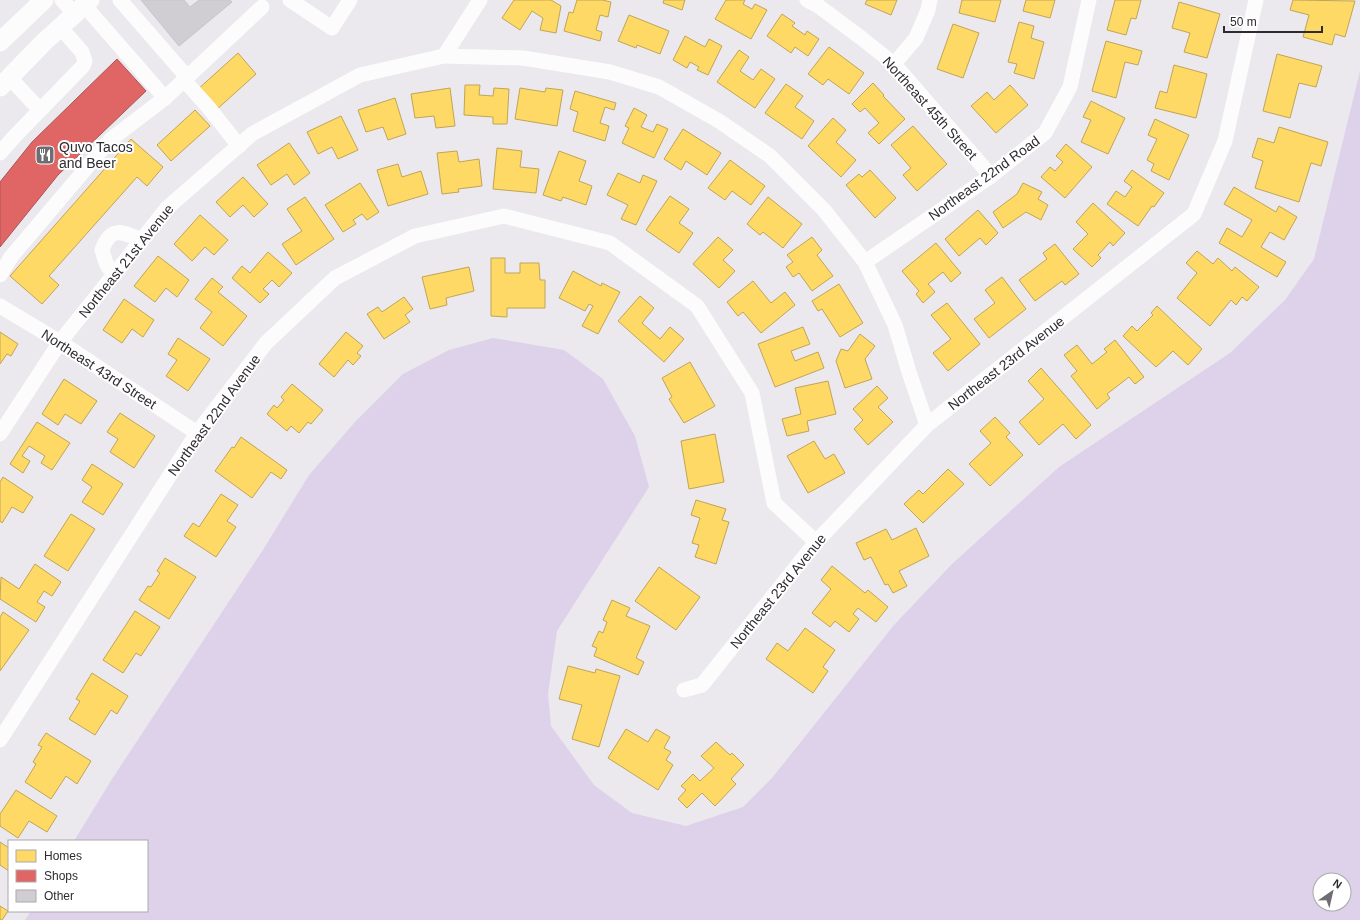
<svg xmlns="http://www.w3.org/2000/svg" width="1360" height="920" font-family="Helvetica,sans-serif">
  <rect width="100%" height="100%" fill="#ebe8ee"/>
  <path fill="#ded2eb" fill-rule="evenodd" d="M1360,71V920H25L31,911H147V841H74L112,779L261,553L309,475L355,422L403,374L449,350L493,338L564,350L603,379L635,436L649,487L557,631L548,694L551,726L594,785L632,813L686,826L743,807L772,778L894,625L952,564L1059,467L1230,353L1285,300L1314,259ZM1320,880H1344V904H1320Z"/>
  <g fill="#ffd966" stroke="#c0a556">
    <polygon points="514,0 551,0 561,6 556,33 540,30 543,18 532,11 520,30 502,18"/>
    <polygon points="577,0 602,0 611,2 608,17 600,15 596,30 602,32 600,41 564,31 569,12 573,13"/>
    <polygon points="664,0 685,0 682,10 663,3"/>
    <polygon points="726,0 745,0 743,4 752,9 755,4 767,10 751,39 715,19"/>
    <polygon points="867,0 897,0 891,15 865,4"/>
    <polygon points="962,0 1001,0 995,22 959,13"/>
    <polygon points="1026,0 1055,0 1050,18 1023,11"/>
    <polygon points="1115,0 1141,0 1136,19 1131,18 1126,35 1107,30"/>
    <polygon points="1293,0 1355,1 1345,37 1335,34 1332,45 1303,37 1309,15 1290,10"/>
    <polygon points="1179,2 1220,14 1207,58 1184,52 1190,33 1172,28"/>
    <polygon points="782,14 795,23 792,26 805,35 807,31 819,39 808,56 795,47 791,53 767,36"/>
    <polygon points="629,15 669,31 660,54 637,45 636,48 618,41"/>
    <polygon points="1019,22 1034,26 1031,38 1044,42 1034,79 1014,73 1017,64 1008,62"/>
    <polygon points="953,24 979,33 963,78 937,69"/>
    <polygon points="685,36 705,47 709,39 722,46 708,75 697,70 699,67 690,62 687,68 673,60"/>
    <polygon points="1106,41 1142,51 1138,65 1125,62 1116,98 1092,91"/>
    <polygon points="829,47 864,73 849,94 828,79 823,85 808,74"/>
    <polygon points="739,50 749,57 740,71 753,80 761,69 775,79 755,108 717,82"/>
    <polygon points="238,53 256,74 215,111 196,91"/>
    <polygon points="1277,54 1322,66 1316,87 1299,83 1290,118 1263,111"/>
    <polygon points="1174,65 1207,74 1196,118 1155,108 1160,91 1167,93"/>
    <polygon points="873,83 884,95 883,96 905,119 879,144 868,133 879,123 865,108 860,112 852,104"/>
    <polygon points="786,84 803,96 795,107 814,121 802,139 765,113"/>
    <polygon points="465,85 480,85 479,95 493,96 494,88 509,89 507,124 493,124 493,117 464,115"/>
    <polygon points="1010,85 1028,105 996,133 971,106 987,92 994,100"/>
    <polygon points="450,88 455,126 436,128 434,116 415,118 411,94"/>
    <polygon points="520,88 545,92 546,88 563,90 557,126 515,119"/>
    <polygon points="575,91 616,103 614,110 605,107 600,123 609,126 605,141 573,131 578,112 570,109"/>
    <polygon points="395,98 406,134 388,140 383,127 366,132 358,110"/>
    <polygon points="1091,101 1125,118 1108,154 1081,142 1091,120 1083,117"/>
    <polygon points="634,108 647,115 641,127 653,132 657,124 668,129 654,158 622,143 629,128 625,126"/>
    <polygon points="195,110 210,126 171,161 157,145"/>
    <polygon points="341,116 358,150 338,159 332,147 318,154 307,132"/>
    <polygon points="833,118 846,130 836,142 856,160 841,177 808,146"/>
    <polygon points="1155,119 1189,135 1169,180 1151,171 1154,164 1147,160 1157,139 1148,135"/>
    <polygon points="913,126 947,164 917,191 903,175 911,168 891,145"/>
    <polygon points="1279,127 1328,142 1321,166 1311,163 1299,202 1255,188 1263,161 1252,157 1258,138 1274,143"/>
    <polygon points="683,129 721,153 707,175 686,161 681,170 664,159"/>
    <polygon points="131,139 163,167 147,186 137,177 49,276 59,285 42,304 10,276"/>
    <polygon points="289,143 310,173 294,185 287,174 271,185 257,165"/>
    <polygon points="1066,144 1092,167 1065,198 1041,177 1050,167 1055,171 1063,162 1056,156"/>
    <polygon points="497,148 522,151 520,167 539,169 536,193 493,189"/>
    <polygon points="457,151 459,162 479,159 482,186 458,189 459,192 442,194 437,153"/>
    <polygon points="559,151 586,161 579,181 592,186 586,205 563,197 561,201 543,195"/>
    <polygon points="730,160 765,186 751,205 732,191 725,200 708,188"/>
    <polygon points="398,164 402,177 421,171 428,194 388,206 377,170"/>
    <polygon points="870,170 896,198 875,218 846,185 859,174 862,177"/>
    <polygon points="1132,170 1164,193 1154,207 1152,206 1138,226 1107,204 1116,191 1125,197 1132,187 1124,181"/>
    <polygon points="618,173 640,183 643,175 657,181 636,225 621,219 628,205 607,195"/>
    <polygon points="243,177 268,204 254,217 243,205 230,217 216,202"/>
    <polygon points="360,183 379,212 367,220 362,214 353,220 356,224 343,232 325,205"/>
    <polygon points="1023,183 1042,192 1038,199 1048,205 1041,220 1026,212 1003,228 993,212 1017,194"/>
    <polygon points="1234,187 1276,212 1279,206 1297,217 1284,240 1270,232 1261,247 1286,262 1277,277 1219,243 1227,228 1242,237 1252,220 1224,204"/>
    <polygon points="670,196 689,209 679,223 693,233 679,253 646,230"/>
    <polygon points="305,197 334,239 296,265 282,244 302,231 287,209"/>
    <polygon points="768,197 802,224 783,248 763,232 760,235 747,224"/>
    <polygon points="1093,203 1125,233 1113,246 1110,242 1098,255 1101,258 1092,267 1073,249 1088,234 1076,222"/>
    <polygon points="978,210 998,233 986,245 980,238 959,256 945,239"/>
    <polygon points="200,215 228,240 214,255 205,247 192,261 174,244"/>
    <polygon points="718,237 733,250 723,260 735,271 719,288 693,264"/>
    <polygon points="812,237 822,250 817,255 833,276 812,291 799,273 793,277 786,267 793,262 787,255"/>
    <polygon points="936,243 961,273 951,282 943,272 928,284 935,292 923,303 916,294 919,291 902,271"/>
    <polygon points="1055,244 1079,274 1065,285 1062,281 1035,301 1019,280 1047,259 1043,253"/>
    <polygon points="1197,251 1213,264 1218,258 1232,271 1235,267 1259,287 1247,301 1242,297 1236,305 1231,300 1210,326 1177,298 1197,273 1186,263"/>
    <polygon points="268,252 292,273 279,287 272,280 263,289 269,294 260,303 232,278 242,266 250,273"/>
    <polygon points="158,256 189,280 177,297 166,288 155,302 134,286"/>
    <polygon points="491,258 505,258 505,273 520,273 520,263 539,263 540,280 545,280 545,308 507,308 507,317 491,316"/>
    <polygon points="469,267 474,291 446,298 447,305 430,309 422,277"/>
    <polygon points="573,271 601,286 602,283 620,292 598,334 582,326 593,306 589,304 585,311 559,298"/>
    <polygon points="1002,277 1026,309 989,338 974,319 995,303 985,290"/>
    <polygon points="212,278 223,287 218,292 247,316 223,346 200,328 212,312 195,299"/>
    <polygon points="753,281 771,303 785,292 795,305 761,333 743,312 738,316 727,302"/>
    <polygon points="839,284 863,323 840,337 822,309 818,311 812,301"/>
    <polygon points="640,296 654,308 642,323 660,339 670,327 684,339 664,362 618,321"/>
    <polygon points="404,297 413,309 405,315 410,322 384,339 367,314 378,307 382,312"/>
    <polygon points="124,299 154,320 143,337 132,329 122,343 103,330"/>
    <polygon points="947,303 980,344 948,371 933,353 951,339 931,315"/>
    <polygon points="1157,306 1202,349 1188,365 1173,351 1156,367 1123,336 1132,326 1137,331 1153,315 1151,313"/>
    <polygon points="803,327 810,344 791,351 795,361 818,352 824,368 775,387 758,344"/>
    <polygon points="0,332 18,344 11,356 7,354 0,364"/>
    <polygon points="346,332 363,346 357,353 361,356 353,365 348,360 334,377 319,364"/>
    <polygon points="860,334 875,346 865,359 872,379 845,388 836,361 841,349 848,351"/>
    <polygon points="178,338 210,359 188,391 166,376 177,360 168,354"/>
    <polygon points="1115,340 1144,377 1135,384 1129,377 1107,394 1110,398 1097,409 1071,376 1077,371 1064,355 1077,345 1092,364 1107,352 1104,349"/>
    <polygon points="690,362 715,406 684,423 669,399 672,397 662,378"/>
    <polygon points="1041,368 1091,425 1076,439 1063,424 1039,445 1019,422 1044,399 1028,381"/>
    <polygon points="64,379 97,401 81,424 65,414 58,425 42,414"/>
    <polygon points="828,381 836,414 807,421 809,431 787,436 782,419 801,414 795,388"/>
    <polygon points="292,384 323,410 311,424 308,422 299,433 291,426 287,431 267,414 274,405 277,408 284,400 281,397"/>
    <polygon points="877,386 888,398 878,407 893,422 868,445 854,429 863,420 853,409"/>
    <polygon points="120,413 155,436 134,468 110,452 118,439 107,432"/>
    <polygon points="995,417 1010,433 1006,437 1023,455 990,486 969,464 991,443 980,431"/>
    <polygon points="37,422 70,443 52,470 41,463 45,456 29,446 22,456 30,461 23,473 10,464"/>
    <polygon points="715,434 724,482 689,489 681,441"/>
    <polygon points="241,437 287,470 281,479 271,472 252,498 215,471 232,447 234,448"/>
    <polygon points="814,441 825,459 834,454 845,473 808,493 787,456"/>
    <polygon points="92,464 123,484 103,515 82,502 92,487 82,480"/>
    <polygon points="948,469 964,484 923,523 904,504 919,490 923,494"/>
    <polygon points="3,477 33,497 23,513 12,507 2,523 0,521 0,482"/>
    <polygon points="221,494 238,505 227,521 236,527 216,557 184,536 193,523 199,527"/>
    <polygon points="696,500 726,509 722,520 729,522 716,564 695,557 699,545 692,543 700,518 691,515"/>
    <polygon points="71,514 95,529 68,571 44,556"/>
    <polygon points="916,528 929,556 899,571 907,586 893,593 888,584 885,585 871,557 864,560 856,543 886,529 892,540"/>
    <polygon points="165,558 196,577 169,619 139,600 148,586 151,587 160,573 157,571"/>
    <polygon points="35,564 61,582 52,596 44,591 37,602 45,607 36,622 0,599 1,577 19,589"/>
    <polygon points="832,566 865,593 868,590 888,607 876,622 858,608 853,614 859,619 849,632 835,621 830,627 812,613 831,589 821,580"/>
    <polygon points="659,567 700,597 676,630 635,601"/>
    <polygon points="612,600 630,608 626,616 650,626 636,658 644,662 638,675 594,656 597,648 592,646 599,631 603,633 607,622 603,620"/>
    <polygon points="135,611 160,627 141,656 136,653 123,673 103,660"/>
    <polygon points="3,612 29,630 0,671 0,617"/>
    <polygon points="805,628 835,650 823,667 828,671 813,693 766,659 777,643 788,651"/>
    <polygon points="568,666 595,673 596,669 620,676 599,747 572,739 582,705 559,699"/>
    <polygon points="92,673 128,696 117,714 111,710 95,735 69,719 80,701 76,699"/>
    <polygon points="626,729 648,742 656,729 670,737 664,748 671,752 666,760 673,765 658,790 608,758"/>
    <polygon points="46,733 91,761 77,784 66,776 51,799 25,782 36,764 33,762 42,747 38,745"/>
    <polygon points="716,742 730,755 732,753 744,765 731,779 736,784 715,806 702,793 687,808 678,799 686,790 681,786 693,774 700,781 714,768 701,756"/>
    <polygon points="16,790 57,816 47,832 29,821 18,838 0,826 0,814"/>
    <polygon points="0,842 9,848 9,871 0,865"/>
    <polygon points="0,906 8,911 2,920 0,920"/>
  </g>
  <polygon fill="#e06666" stroke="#ab5456" points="117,59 146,91 58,175 0,247 0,182 32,142"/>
  <polygon fill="#d0ced3" stroke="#c7c5c9" points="141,0 184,0 190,7 199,0 230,0 232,2 179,46"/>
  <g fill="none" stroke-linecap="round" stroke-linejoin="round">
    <g stroke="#fcfcfc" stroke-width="15">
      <polyline points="62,0 74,13"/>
      <polyline points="120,0 187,77"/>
      <polyline points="290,0 332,28 350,0"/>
      <polyline points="807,0 817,5 860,37 894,64 991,176"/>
      <polyline points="84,5 165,98"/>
      <polyline points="444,56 523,58 610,72 659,87 719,121 770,156 824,210 865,262 895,325 909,372 927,425"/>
      <polyline points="894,64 916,38 928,10 930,0"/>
      <polyline points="9,77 40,110"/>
      <polyline points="184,80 209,108 239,146"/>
      <polyline points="0,153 14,137 83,66 85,61 82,52 60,27"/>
      <polyline points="865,262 991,176 1045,133 1070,87 1089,0"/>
      <polyline points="0,275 11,257 110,140 165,98 262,7"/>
      <path d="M113,275L106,263L102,250C111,225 122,232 142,240"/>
      <polyline points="0,306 60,342 197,433"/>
      <polyline points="0,434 60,342 167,208 252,134 360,75 444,56 480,0"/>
      <polyline points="684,690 702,685 816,542 927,425 1194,214 1225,141 1256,0"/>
      <polyline points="0,740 197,433 266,343 335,278 415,236 504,216 610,243 697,306 752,393 774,503 816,542"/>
    </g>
    <g stroke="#fcfcfc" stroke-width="19">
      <polyline points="0,42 44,0"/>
      <polyline points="0,87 44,42 90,0"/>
    </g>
  </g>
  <defs>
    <symbol id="restaurant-square" viewBox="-11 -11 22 22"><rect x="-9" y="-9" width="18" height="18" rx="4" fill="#706d72" stroke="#fff"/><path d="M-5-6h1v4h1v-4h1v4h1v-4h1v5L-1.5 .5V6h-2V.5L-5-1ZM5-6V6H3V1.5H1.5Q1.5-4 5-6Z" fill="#fff"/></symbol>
  </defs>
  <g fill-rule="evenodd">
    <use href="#restaurant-square" x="34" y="144" width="22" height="22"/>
  </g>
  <g text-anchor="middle" stroke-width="4" stroke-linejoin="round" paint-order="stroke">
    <g font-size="14" fill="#2e2b30" stroke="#fff">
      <text transform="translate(930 108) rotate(48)" y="5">Northeast 45th Street</text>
      <text transform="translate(984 178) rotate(-36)" y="5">Northeast 22nd Road</text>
      <text transform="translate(126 261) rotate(-51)" y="5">Northeast 21st Avenue</text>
      <text transform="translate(1006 363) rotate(-38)" y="5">Northeast 23rd Avenue</text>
      <text transform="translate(99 369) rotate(33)" y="5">Northeast 43rd Street</text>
      <text transform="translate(214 415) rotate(-54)" y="5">Northeast 22nd Avenue</text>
      <text transform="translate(778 591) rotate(-51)" y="5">Northeast 23rd Avenue</text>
    </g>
    <g font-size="14" fill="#2e2b30" stroke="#fff" text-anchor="start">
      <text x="59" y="152">Quvo Tacos<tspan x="59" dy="16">and Beer</tspan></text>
    </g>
  </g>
  <rect x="8" y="840" width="140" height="72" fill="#ffffff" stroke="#abaaac"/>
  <rect x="16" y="850" width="20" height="12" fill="#ffd966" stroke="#abaaac"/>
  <text x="44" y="860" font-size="12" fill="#2e2b30">Homes</text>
  <rect x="16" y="870" width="20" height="12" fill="#e06666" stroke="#abaaac"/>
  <text x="44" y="880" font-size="12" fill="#2e2b30">Shops</text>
  <rect x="16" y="890" width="20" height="12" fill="#d0ced3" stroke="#abaaac"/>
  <text x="44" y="900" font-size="12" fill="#2e2b30">Other</text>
  <g transform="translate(1332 892) rotate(34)"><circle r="19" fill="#ffffff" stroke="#abaaac"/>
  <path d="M0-3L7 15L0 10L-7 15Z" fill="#706d72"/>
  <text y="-6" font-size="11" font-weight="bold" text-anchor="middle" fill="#2e2b30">N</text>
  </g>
  <path d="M1224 26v6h98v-6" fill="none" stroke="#2e2b30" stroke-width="2"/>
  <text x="1230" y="26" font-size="12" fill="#2e2b30" stroke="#ffffff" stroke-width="3" paint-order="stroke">50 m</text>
</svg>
